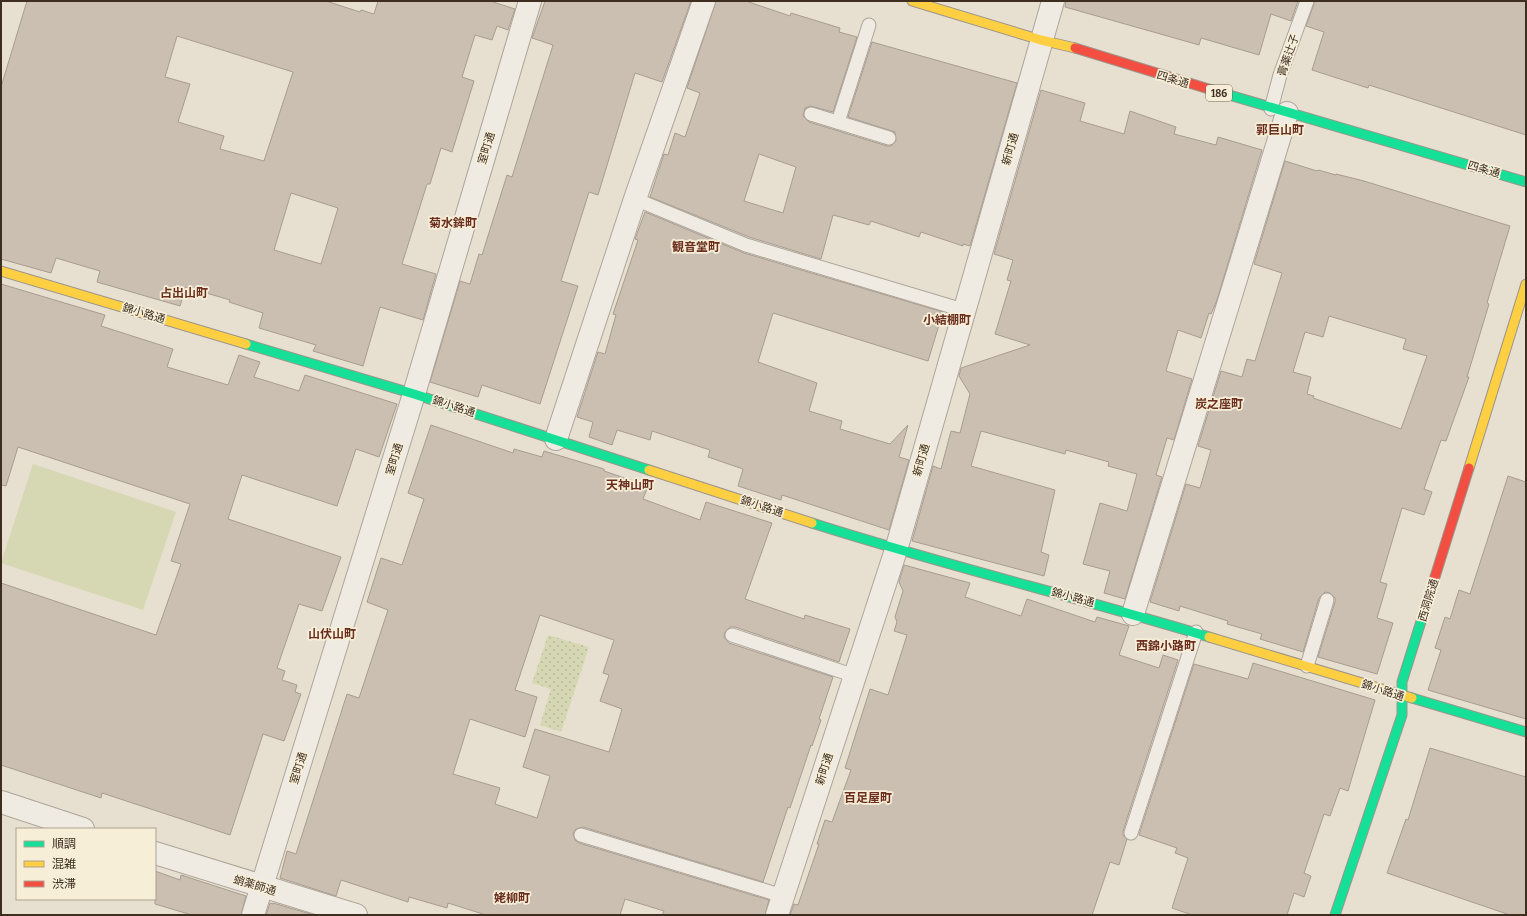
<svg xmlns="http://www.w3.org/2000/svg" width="1527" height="916" font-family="Bitter,'Noto Sans JP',serif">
  <defs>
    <pattern id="park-dots" width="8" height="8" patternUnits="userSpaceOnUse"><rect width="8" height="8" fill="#d6d7b3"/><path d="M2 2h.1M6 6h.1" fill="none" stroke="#b9b99a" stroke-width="1.8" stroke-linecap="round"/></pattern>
  </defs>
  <rect width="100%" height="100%" fill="#e7e0d1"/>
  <polygon fill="#d6d7b3" points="33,464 176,512 143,610 1,563"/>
  <polygon fill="url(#park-dots)" points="548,635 589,647 561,732 540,725 551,689 532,683"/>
  <g fill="#cbbfb2" stroke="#a89c90" fill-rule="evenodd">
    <path d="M27,1H326L360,12L361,10L374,14L378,1H490L515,9L508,30L497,26L492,40L475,35L462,77L474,81L452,152L441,148L430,184H427L402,264L436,274L423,320L380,307L363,366L313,351L316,345L259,328L263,313L229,302L230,300L186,287L180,306L97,282L100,271L56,258L51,273L1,259V87ZM177,36L293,72L264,161L220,149L224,136L178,122L190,84L165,77ZM291,193L338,208L321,264L274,250Z"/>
    <polygon points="545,1 691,1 662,82 635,73 598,195 589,192 561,281 578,286 540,404 482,385 478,397 430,382 460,281 470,284 479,254 482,255 507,175 512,177 553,45 532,38"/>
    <path d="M716,1H746L790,16L791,13L840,28L839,32L857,37L833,112L810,106L805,108L803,116L809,122L887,146H891L896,141L895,132L848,117L872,42L1017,83L970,246L963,244V246L921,232L919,237L871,221L869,225L833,215L821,259L749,237L650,197L664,154L668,155L675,133L685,137L700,93L687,88ZM759,154L796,167L783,213L744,201Z"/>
    <polygon points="1066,1 1298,1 1291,21 1271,14 1259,55 1201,38 1199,45 1178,39 1065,7"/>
    <polygon points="1315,1 1526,1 1526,135 1369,85 1368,88 1312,70 1324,32 1306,26"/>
    <polygon points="1041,90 1085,103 1080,121 1124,134 1130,111 1176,127 1174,134 1216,145 1218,137 1262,150 1217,300 1211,314 1209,313 1201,338 1178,330 1166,371 1192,379 1174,440 1167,438 1156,475 1162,477 1125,599 1104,593 1110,571 1083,564 1100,503 1127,511 1137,474 1108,466 1109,462 1066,450 1065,454 981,431 971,466 1055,490 1041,552 1049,555 1044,576 912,541 933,466 941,469 951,431 960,433 970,394 959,376 961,368 1030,345 995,334 1011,281 1007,280 1013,260 994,254"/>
    <path d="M1285,161L1317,171L1318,170L1336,175V174L1364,181L1510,226L1487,303L1489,304L1467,377H1469L1446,441L1441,440L1424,489L1432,492L1424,515L1402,508L1380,582L1387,584L1377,618L1393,623L1377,674L1318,657L1335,602V598L1330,593L1325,592L1319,598L1303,652L1260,639L1262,634L1227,624L1228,621L1180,606L1179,611L1150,602L1186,484L1200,488L1211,450L1198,446L1221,371L1242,377L1247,359L1255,361L1282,273L1254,264ZM1329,316L1406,339L1403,349L1427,356L1401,429L1313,398L1314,396L1307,394L1311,377L1293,372L1305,332L1323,337Z"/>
    <polygon points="645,212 744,253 943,312 928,361 773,313 758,362 817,383 809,411 842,421 840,429 890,444 908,425 899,457 909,460 889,530 782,495 781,500 738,486 743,469 708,457 710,450 652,431 650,440 617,430 612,445 589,437 593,422 577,417 598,352 605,354 616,315 613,314 638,240 635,239"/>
    <polygon points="1,284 105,315 101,326 173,349 167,367 228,385 239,355 260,362 254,377 299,391 305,375 397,404 379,457 356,449 337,506 242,475 228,519 341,557 322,611 299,604 277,668 285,671 282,680 297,685 295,692 301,694 284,741 263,734 230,835 102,793 101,798 1,765 1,583 156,635 181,564 171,561 190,504 18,447 6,486 1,485"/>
    <path d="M431,425L513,453L514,449L542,457L544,451L604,469V471L648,486L643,499L700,520L706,502L772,523L745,599L804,619L805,615L850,629L839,662L735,627H730L725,632L724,637L729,643L833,677L819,719L821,720L812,746L811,745L790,808L788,807L763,882L583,827L576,829L573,833L575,840L579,843L769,900L765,915H662L664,911L625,899L620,915H486L448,903L447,908L409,897L408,902L341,880L336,896L280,878L287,851L296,854L347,694L359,698L388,610L367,602L381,558L402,565L424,499L408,493ZM540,615L614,640L603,673L609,675L600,701L622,709L609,752L535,729L523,767L550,776L537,818L495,804L500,788L453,774L470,719L525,737L537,697L515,690Z"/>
    <polygon points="1508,476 1526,482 1526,719 1428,690 1441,650 1435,648 1445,617 1450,619 1459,590 1470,594"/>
    <polygon points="904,565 970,583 965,597 1021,616 1027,599 1095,622 1097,617 1129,626 1119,655 1159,668 1163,655 1178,660 1123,831 1123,835 1127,839 1119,865 1110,862 1092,915 790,915 794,904 798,905 819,844 817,844 825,820 832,822 851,770 845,768 870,689 888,695 907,635 894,631 897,622 895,617 903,591 899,582"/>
    <polygon points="1253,663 1375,700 1348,791 1340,788 1330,816 1324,814 1304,873 1311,876 1304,897 1294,893 1287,915 1192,915 1172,908 1188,858 1175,853 1177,848 1139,835 1194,664 1248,679"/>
    <polygon points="1430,748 1526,777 1526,915 1510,915 1387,873 1406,819 1408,820"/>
    <polygon points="155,871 180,880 181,875 246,896 241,915 192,915 155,904"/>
    <polygon points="270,903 273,904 273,903 314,915 266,915"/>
  </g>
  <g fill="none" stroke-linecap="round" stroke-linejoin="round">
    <defs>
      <g id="lane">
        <polyline points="1271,109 1280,75 1307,1"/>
        <polyline points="811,114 889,138"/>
        <polyline points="838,122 869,25"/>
        <polyline points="635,199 746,245 963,310"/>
        <polyline points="732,635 855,676"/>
        <polyline points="1307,666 1327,600"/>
        <polyline points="1131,833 1196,632"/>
        <polyline points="581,835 783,896"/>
      </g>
      <g id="street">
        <polyline points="556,439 635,199 704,1"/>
        <polyline points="1133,614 1287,113"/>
        <polyline points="1,802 83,829"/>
        <polyline points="155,853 356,915"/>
        <polyline points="253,915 414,394 530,1"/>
        <polyline points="777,915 896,550 1053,1"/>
      </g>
      <g id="fast">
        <polyline points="1212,90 1526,182"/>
        <polyline points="246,344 414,394 649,470"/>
        <path d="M812,523C943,565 1077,597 1209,637"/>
        <polyline points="1412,698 1526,732"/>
        <polyline points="1335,915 1402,715 1402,682 1429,596"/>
      </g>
      <g id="slow">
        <polyline points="912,1 1041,40 1075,48"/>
        <polyline points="1,271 246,344"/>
        <polyline points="1469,468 1526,284"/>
        <polyline points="649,470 812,523"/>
        <polyline points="1209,637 1412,698"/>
      </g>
      <g id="jam">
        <polyline points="1075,48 1212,90"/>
        <polyline points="1429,596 1469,468"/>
      </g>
    </defs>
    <use href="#lane" stroke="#ada599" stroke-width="15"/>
    <use href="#street" stroke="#ada599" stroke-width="24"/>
    <use href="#fast" stroke="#9c958a" stroke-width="11"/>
    <use href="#slow" stroke="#9c958a" stroke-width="11"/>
    <use href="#jam" stroke="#9c958a" stroke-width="11"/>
    <use href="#lane" stroke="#efebe3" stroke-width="13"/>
    <use href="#street" stroke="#efebe3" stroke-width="22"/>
    <use href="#fast" stroke="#16e098" stroke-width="9"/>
    <use href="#slow" stroke="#ffcf43" stroke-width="9"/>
    <use href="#jam" stroke="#f24e42" stroke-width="9"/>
  </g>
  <g text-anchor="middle" stroke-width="3.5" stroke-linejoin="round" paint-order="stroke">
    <rect fill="#f7eed8" stroke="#756857" stroke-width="1" x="1206" y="85" width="26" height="16" rx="3"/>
    <g font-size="10" font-weight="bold" fill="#3d2e20">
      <text x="1219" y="97">186</text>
    </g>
    <g font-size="11" fill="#3d2e20" stroke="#f7eed8">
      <text transform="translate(1288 55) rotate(-71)" y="4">膏薬辻子</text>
      <text transform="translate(1173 79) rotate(17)" y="4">四条通</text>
      <text transform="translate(486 148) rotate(-73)" y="4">室町通</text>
      <text transform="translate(1010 149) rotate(-74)" y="4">新町通</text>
      <text transform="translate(1484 169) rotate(16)" y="4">四条通</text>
      <text transform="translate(144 313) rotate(17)" y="4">錦小路通</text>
      <text transform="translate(454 406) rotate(18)" y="4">錦小路通</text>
      <text transform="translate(394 459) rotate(-73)" y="4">室町通</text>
      <text transform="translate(921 460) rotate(-74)" y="4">新町通</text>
      <text transform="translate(762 506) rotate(18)" y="4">錦小路通</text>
      <text transform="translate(1073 597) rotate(15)" y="4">錦小路通</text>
      <text transform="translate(1428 600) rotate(-73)" y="4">西洞院通</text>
      <text transform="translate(1383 690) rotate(18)" y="4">錦小路通</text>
      <text transform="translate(298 768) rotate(-73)" y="4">室町通</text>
      <text transform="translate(824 769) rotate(-72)" y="4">新町通</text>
      <text transform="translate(255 885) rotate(17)" y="4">蛸薬師通</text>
    </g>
    <g font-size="12" font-weight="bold" fill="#6b2e1e" stroke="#f7eed8">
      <text x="1280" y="134">郭巨山町</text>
      <text x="453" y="227">菊水鉾町</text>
      <text x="696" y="251">観音堂町</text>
      <text x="184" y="297">占出山町</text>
      <text x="947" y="324">小結棚町</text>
      <text x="1219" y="408">炭之座町</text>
      <text x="630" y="489">天神山町</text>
      <text x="332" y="638">山伏山町</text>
      <text x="1166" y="650">西錦小路町</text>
      <text x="868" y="802">百足屋町</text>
      <text x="512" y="902">姥柳町</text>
    </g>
  </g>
  <rect width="1527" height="916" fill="none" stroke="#3d2e20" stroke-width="4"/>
  <rect x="16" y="828" width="140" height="72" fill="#f7eed8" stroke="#ada18e"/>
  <rect x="24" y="841" width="20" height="6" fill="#16e098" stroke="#ada18e"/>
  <text x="52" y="848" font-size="12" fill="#3d2e20">順調</text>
  <rect x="24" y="861" width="20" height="6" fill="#ffcf43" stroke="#ada18e"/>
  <text x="52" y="868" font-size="12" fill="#3d2e20">混雑</text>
  <rect x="24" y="881" width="20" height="6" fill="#f24e42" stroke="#ada18e"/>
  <text x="52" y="888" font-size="12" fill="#3d2e20">渋滞</text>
</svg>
